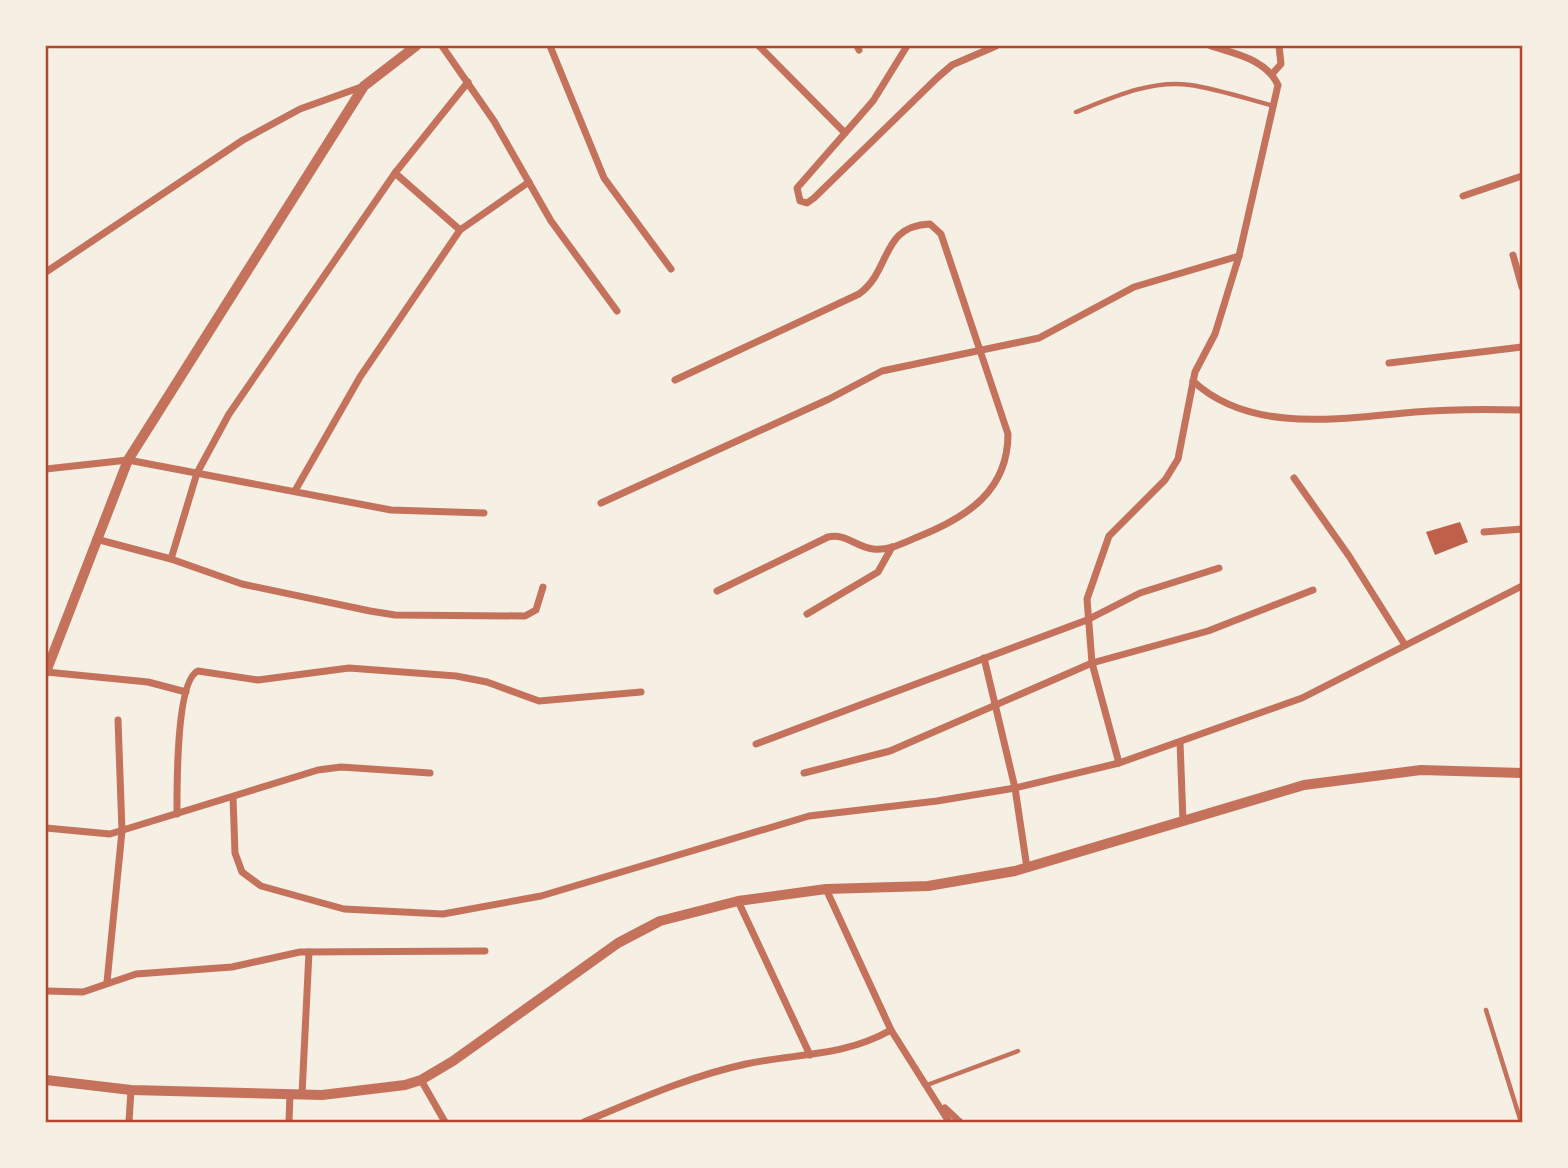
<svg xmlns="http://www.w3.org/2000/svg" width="1568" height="1168" font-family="Mulish,sans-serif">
  <rect width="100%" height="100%" fill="#f6efe4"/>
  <polygon fill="#bf614a" points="1460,522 1468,542 1435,555 1426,532"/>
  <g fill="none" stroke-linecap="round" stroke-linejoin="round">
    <g stroke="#c5725c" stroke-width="4.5">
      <path d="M1076,112C1111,98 1152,79 1190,85C1218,89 1247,99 1274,106"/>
      <polyline points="1486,1010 1521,1122"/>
      <polyline points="927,1085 1018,1051"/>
    </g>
    <g stroke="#c5725c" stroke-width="7">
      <polyline points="442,46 494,121 551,221 617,311"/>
      <polyline points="550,46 604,178 671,269"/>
      <polyline points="759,46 845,133"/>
      <polyline points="857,46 859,50"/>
      <polyline points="907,46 873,101 797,188 800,201 807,203 814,198 937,78 952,65 996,46"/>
      <polyline points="1273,73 1281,64 1279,46"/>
      <polyline points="395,173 460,230"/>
      <polyline points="1463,196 1522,176"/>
      <polyline points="1513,255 1522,287"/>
      <polyline points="46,272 243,140 300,109 364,86"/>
      <polyline points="1389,363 1522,347"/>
      <path d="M675,380L859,294C892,270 880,226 930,224L941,234L1008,434C1008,491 967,517 920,536C905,542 890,551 873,549C856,547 846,533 828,537L717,591"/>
      <path d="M1193,381C1251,435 1343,418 1415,412C1451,409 1486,409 1522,410"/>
      <polyline points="46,469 128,460 391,510 484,513"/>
      <polyline points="1294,478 1349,556 1405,645"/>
      <polyline points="296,489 360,377 460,230 529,182"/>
      <polyline points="601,503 829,399 882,371 1039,338 1134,287 1239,256"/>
      <polyline points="1484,532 1522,529"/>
      <polyline points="96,539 171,559 242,584 370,611 395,615 525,616 536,610 543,587"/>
      <polyline points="171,559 197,473 229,414 395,173 468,82"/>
      <polyline points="807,614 878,572 892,547"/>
      <polyline points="984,658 1015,788 1027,868"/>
      <polyline points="46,672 148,682 186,692"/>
      <polyline points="1180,742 1183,821"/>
      <polyline points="756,744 1087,620 1140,593 1219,568"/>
      <path d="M1119,763L1092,663L1087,599L1109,536L1165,480L1178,459L1195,372L1215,334L1239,256L1278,85C1266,59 1235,54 1211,46"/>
      <polyline points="804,773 890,751 1092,663 1208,631 1313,590"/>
      <polyline points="233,797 235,853 242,872 261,886 344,909 443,914 541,896 809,816 937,801 1015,788 1119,763 1302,698 1522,586"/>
      <path d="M177,814C177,789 176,680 198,671L258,680L349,668L456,676L487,682L539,701L641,692"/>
      <polyline points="46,828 110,834 318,770 341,767 430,773"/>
      <polyline points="826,889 891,1030 949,1122"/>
      <polyline points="738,901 810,1055"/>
      <polyline points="107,982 122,831 118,720"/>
      <polyline points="46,991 83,992 136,974 232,967 300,952 485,951"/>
      <polyline points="421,1080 445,1122"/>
      <polyline points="302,1094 309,952"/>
      <polyline points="945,1108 960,1122"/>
      <polyline points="129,1122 131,1090"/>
      <polyline points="289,1122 290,1094"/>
      <path d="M584,1122C637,1100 690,1076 746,1064C798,1053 843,1057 891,1030"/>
    </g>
    <g stroke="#c5725c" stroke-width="10">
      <polyline points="46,672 128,460 364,86 416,46"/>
      <polyline points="46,1080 131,1090 322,1095 405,1085 421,1080 453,1061 618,943 660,921 738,901 826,889 928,886 1015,871 1304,785 1421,770 1522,773"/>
    </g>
  </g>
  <rect width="1568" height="1168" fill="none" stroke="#f6efe4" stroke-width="94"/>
  <rect x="47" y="47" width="1474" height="1074" fill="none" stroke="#b5482f" stroke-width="2.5"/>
</svg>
